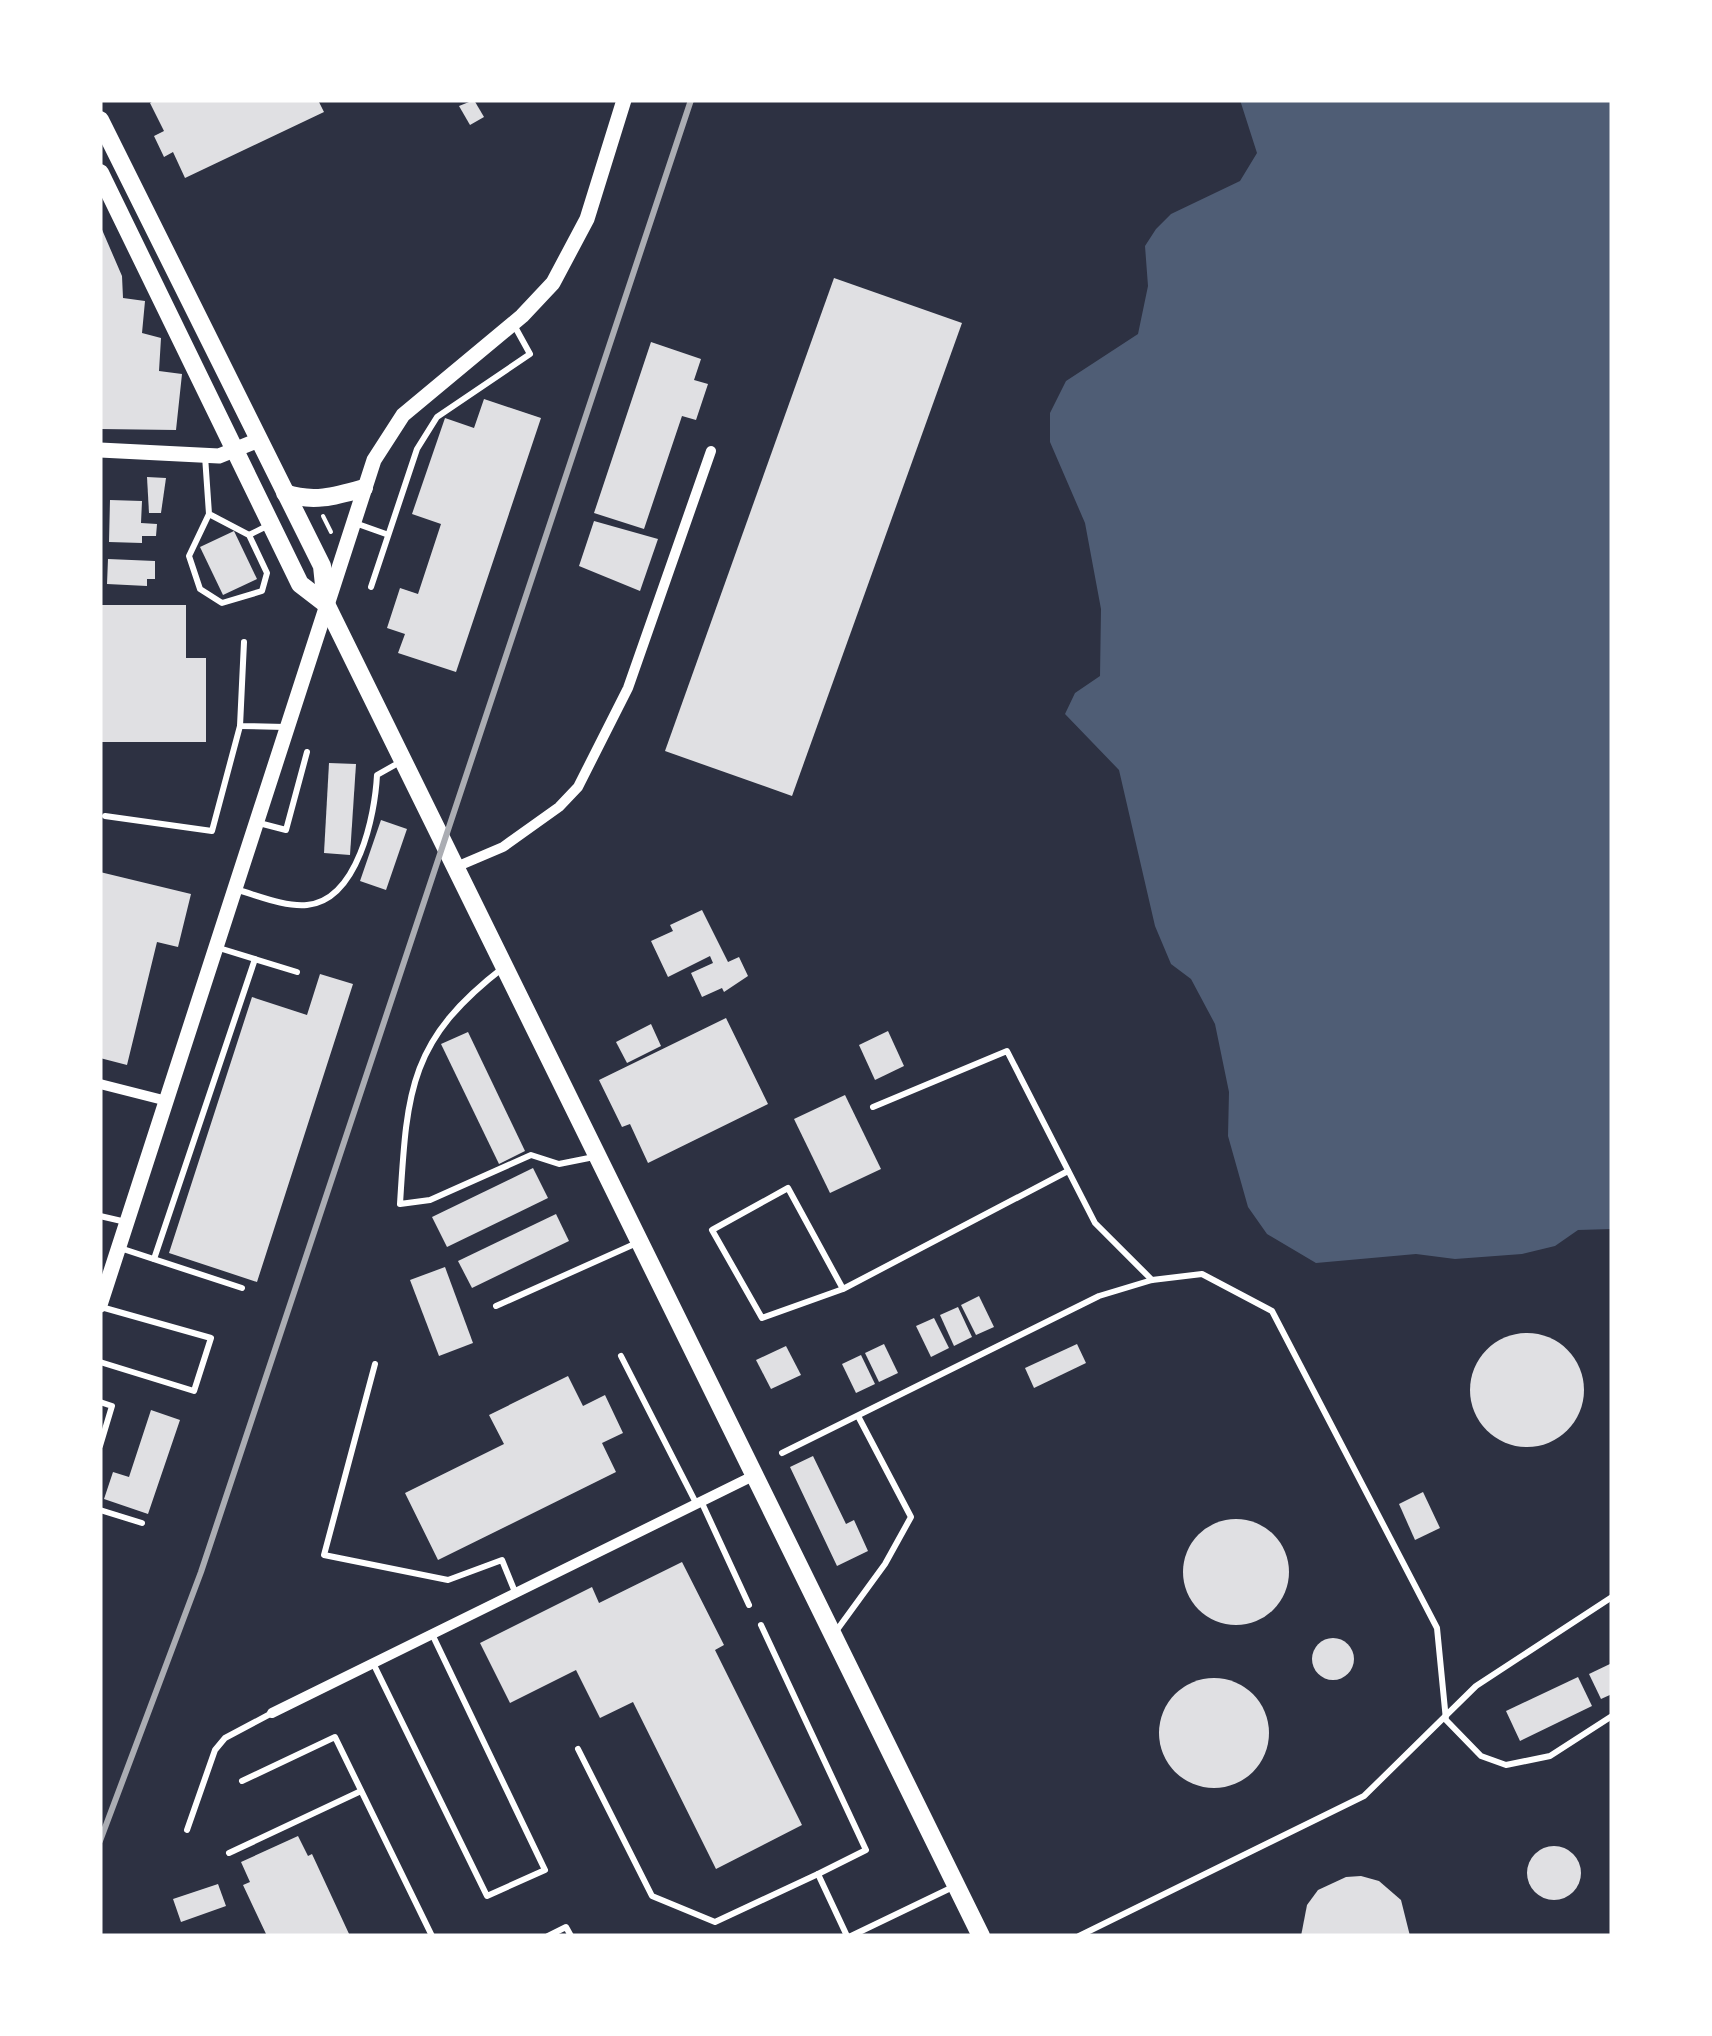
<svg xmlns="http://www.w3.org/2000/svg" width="1712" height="2036" font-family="'Golos Text',sans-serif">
  <rect width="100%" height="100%" fill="#2d3142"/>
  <polygon fill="#4f5d75" points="1240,100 1612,100 1612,1229 1578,1230 1555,1246 1522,1254 1455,1259 1416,1254 1316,1263 1267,1234 1248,1207 1228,1136 1229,1092 1215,1024 1191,979 1171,964 1155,926 1119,770 1065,714 1075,693 1100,676 1101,609 1085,523 1050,442 1050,413 1066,381 1138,334 1148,286 1145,246 1156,229 1171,214 1240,181 1257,153"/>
  <g fill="#e0e0e3">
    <polygon points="155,100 318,100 324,112 185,178 173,152 164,157 154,136 164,131 150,103"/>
    <polygon points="474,100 484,117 470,125 459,106"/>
    <polygon points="100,225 122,276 123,298 145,301 142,333 161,338 159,371 182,374 176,430 100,429"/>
    <polygon points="834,278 962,323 792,796 665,751"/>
    <polygon points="651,342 701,359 694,380 708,384 696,420 682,416 644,529 594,513"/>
    <polygon points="484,399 541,418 456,672 398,653 405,634 387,628 400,588 418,594 441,524 412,514 445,418 474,428"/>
    <polygon points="147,477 166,478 161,513 149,513"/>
    <polygon points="110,500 142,501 141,523 157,524 156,536 142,536 142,543 109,542"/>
    <polygon points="594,521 658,539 640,591 579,566"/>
    <polygon points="234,531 257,579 223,595 200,547"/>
    <polygon points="108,559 155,561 155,579 147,579 147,586 107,584"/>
    <polygon points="100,605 186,605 186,658 206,658 206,742 100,742"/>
    <polygon points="329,763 356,764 350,855 324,853"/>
    <polygon points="381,820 407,829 386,890 360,881"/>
    <polygon points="100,872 191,894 178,947 157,942 127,1065 100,1058"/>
    <polygon points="702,910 728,962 739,957 748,976 724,992 722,988 702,997 691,973 713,963 710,956 668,977 651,941 673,931 670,925"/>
    <polygon points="320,974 353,984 257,1282 169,1253 252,997 307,1015"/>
    <polygon points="726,1018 768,1104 648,1163 630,1124 622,1127 599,1080"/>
    <polygon points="651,1024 661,1046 627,1063 616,1042"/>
    <polygon points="888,1031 904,1066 875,1080 859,1045"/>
    <polygon points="468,1032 525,1151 499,1164 441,1044"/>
    <polygon points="845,1095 881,1169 830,1193 794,1119"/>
    <polygon points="533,1168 548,1198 447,1247 432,1217"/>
    <polygon points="556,1214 569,1241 472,1288 458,1261"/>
    <polygon points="445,1267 473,1343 439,1356 410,1280"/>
    <polygon points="979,1296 994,1327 976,1335 961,1305"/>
    <polygon points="958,1307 972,1337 954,1346 940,1315"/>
    <polygon points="934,1318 949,1348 931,1357 916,1326"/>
    <circle cx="1527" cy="1390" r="57"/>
    <polygon points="884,1344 898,1373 879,1382 865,1353"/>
    <polygon points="1077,1344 1086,1363 1034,1388 1025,1368"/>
    <polygon points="786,1346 801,1375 771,1389 756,1360"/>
    <polygon points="861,1355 875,1384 856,1393 842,1364"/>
    <polygon points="568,1376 583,1406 605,1395 623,1433 602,1443 616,1472 438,1560 405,1493 504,1444 489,1415"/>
    <polygon points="151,1410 180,1420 148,1514 104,1499 113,1472 129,1477"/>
    <polygon points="813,1456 846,1524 854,1520 868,1551 837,1566 790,1467"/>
    <polygon points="1423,1492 1440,1528 1415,1540 1399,1504"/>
    <circle cx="1236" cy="1572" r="53"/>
    <polygon points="682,1562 724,1645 715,1650 802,1825 716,1869 633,1702 600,1718 576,1670 510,1703 480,1643 592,1587 599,1603"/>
    <circle cx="1333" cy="1659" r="21"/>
    <polygon points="1612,1663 1612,1694 1601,1699 1589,1674"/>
    <polygon points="1578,1677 1592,1706 1520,1741 1506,1711"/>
    <circle cx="1214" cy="1733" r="55"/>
    <polygon points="298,1836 308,1856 312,1854 350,1936 267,1936 243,1885 250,1882 241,1862"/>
    <circle cx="1554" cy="1873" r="27"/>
    <polygon points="1361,1876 1379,1881 1401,1900 1410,1936 1301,1936 1307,1905 1318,1890 1346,1877"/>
    <polygon points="218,1884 226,1906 181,1922 173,1899"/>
  </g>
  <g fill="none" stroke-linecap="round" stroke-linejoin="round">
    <polyline stroke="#fff" stroke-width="4" points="323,516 331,532"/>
    <g stroke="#fff" stroke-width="6">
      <polyline points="205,456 209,514 189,556 200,589 222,603 262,591 267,573 249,535 209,514"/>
      <polyline points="355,523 386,534"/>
      <polyline points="249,535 271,524"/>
      <polyline points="371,587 417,449 437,417 530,354 514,325"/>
      <polyline points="244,642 240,726 285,727"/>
      <polyline points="105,816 212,831 240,726"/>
      <polyline points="259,823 286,830 307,752"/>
      <path d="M238,890C259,896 285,907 307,905C358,900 375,815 377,775L402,761"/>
      <polyline points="219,948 297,972"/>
      <path d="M504,967C409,1040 407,1090 400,1204L430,1200L531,1155L559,1164L594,1157"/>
      <polyline points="873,1107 1007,1051 1095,1223 1152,1280"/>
      <polyline points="100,1216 126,1222"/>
      <polyline points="120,1248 242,1288"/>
      <polyline points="154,1259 255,959"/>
      <polyline points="843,1289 762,1318 712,1230 788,1188 843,1289 1068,1171"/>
      <polyline points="496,1306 639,1242"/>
      <polyline points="621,1356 696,1503"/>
      <polyline points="100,1362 194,1391 211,1338 101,1307"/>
      <polyline points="375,1364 324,1555 448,1580 502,1560 515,1592"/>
      <polyline points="100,1402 112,1406 100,1446"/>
      <polyline points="782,1453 1099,1296 1152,1280 1202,1274 1272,1311 1437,1628 1446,1720 1481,1756 1506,1765 1550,1756 1612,1716"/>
      <polyline points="701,1501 749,1605"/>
      <polyline points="100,1510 142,1523"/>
      <polyline points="761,1625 866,1850 818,1874 847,1936"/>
      <polyline points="834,1634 885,1564 911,1517 858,1416"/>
      <polyline points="373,1663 487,1896 545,1870 432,1634"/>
      <polyline points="578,1749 652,1896 715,1922 818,1874"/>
      <polyline points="242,1781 335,1737 432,1936"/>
      <polyline points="187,1830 215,1750 225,1738 272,1713"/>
      <polyline points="229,1853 361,1791"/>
      <polyline points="548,1936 566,1927 571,1936"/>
      <polyline points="851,1936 955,1886"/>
      <polyline points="1079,1936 1364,1796 1476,1686 1612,1597"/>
    </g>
    <g stroke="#fff" stroke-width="10">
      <polyline points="456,867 503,847 559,807 578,787 628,688 711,451"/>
      <polyline points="100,1084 167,1101"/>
      <polyline points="272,1713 755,1475"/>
    </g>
    <g stroke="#fff" stroke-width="15">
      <polyline points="100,450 219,456 259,440"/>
      <polyline points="100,1305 374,460 403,415 522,316 553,283 587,219 624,100"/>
    </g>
    <g stroke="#fff" stroke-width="18">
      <polyline points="100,120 322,566 326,604 981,1936"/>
      <polyline points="100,173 300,584 326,604"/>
      <path d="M285,493C313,503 336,496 364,488"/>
    </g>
    <polyline stroke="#abadb3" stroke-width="6" points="100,1841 201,1572 691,100"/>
  </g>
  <rect width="1712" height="2036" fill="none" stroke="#ffffff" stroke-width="205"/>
</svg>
